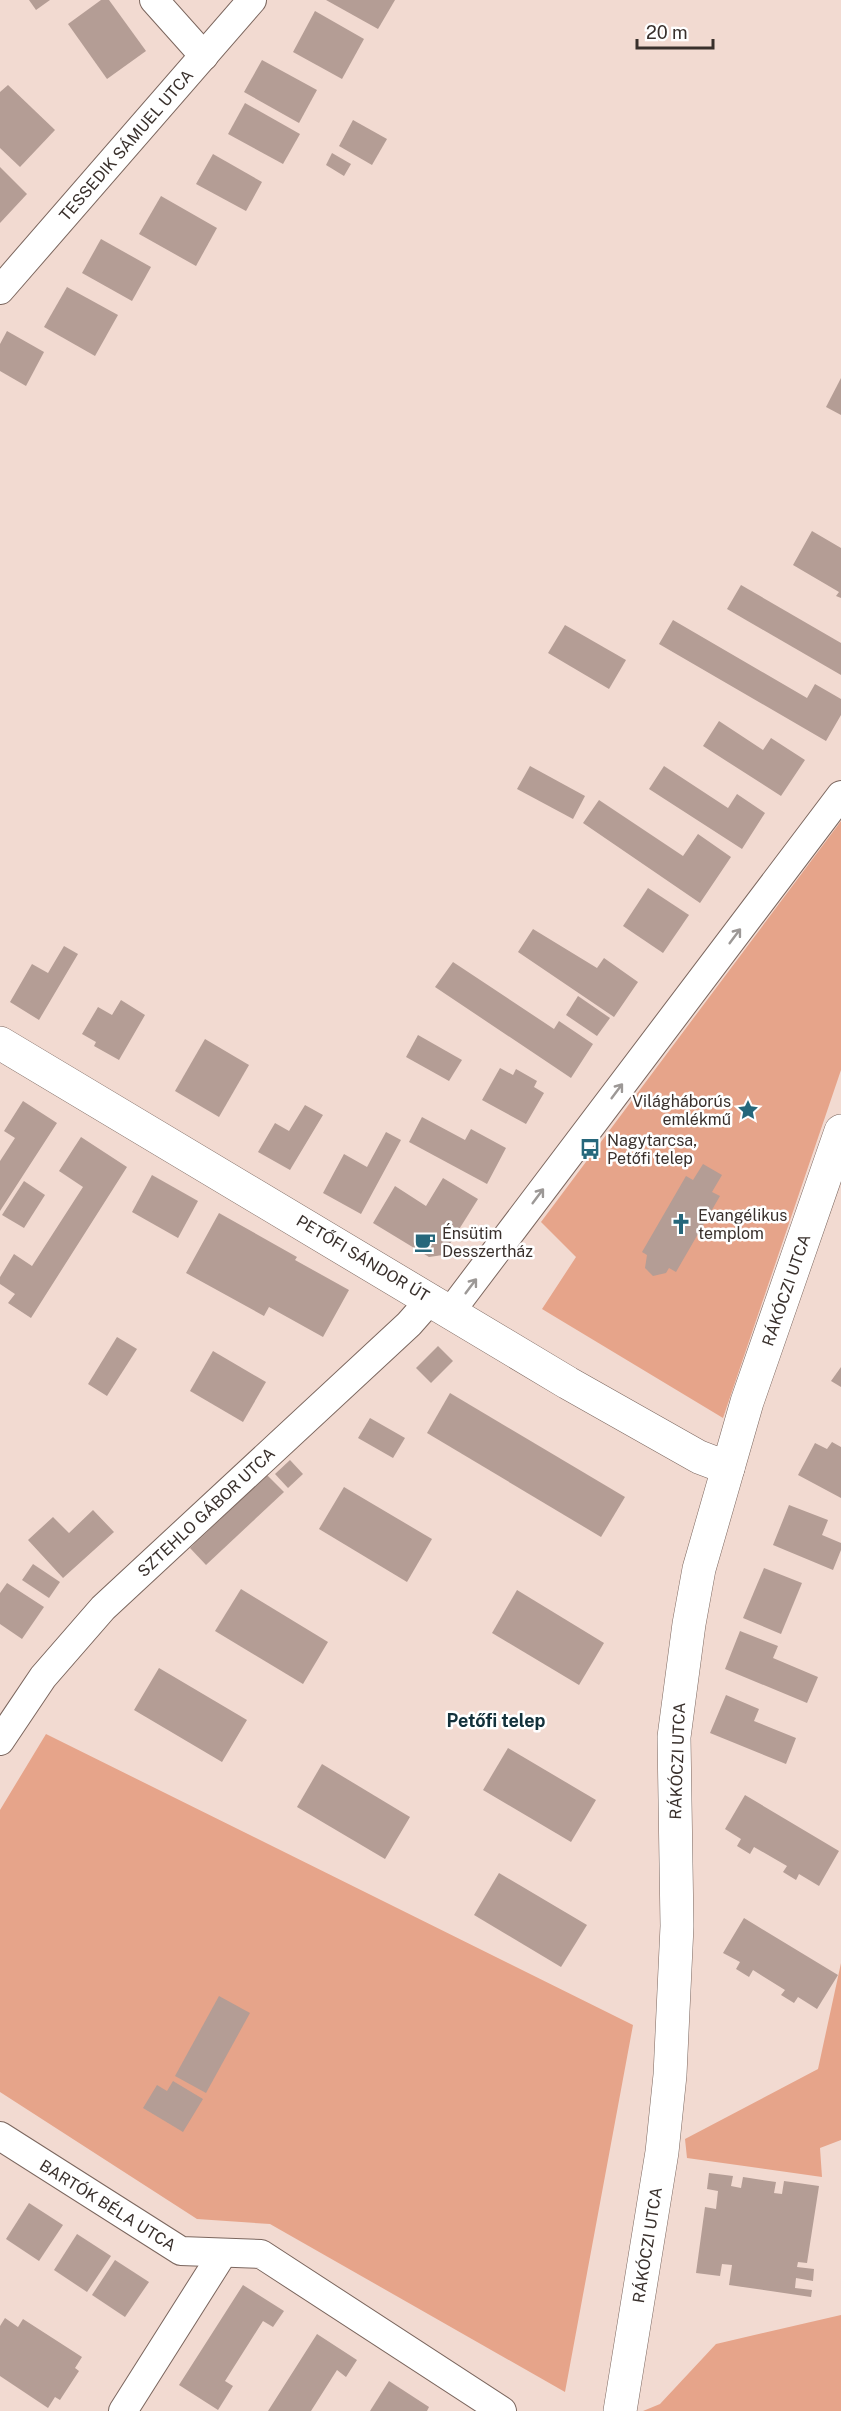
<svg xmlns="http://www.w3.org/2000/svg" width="841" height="2411" font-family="'Public Sans',sans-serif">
  <rect width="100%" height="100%" fill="#f2dad1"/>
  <g fill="#e6a48a">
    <polygon points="841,821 841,1070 723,1418 542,1309 576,1257 541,1222"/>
    <polygon points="46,1734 633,2025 565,2392 270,2224 197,2219 0,2092 0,1810"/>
    <polygon points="841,1963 841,2140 820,2148 822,2177 687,2158 685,2139 818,2069"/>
    <polygon points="841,2315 841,2411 643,2411 660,2404 716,2344"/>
  </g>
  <g fill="#b49d95">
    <polygon points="29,0 50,0 36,10"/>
    <polygon points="101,0 109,0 146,51 107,79 68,24"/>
    <polygon points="326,0 395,0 378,29"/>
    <polygon points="315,11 364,39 342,79 293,52"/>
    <polygon points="262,60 317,90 299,123 244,92"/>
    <polygon points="8,85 55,130 20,167 0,148 0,92"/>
    <polygon points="245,103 300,134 283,164 228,134"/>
    <polygon points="353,120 387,139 372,165 339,146"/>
    <polygon points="332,153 351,164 344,176 326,165"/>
    <polygon points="213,154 262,182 246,211 196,184"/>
    <polygon points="0,167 27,194 0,223"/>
    <polygon points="161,196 217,228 196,266 139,234"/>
    <polygon points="101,239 151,267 132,301 82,273"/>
    <polygon points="67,287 118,315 95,356 44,327"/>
    <polygon points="7,331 44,352 26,386 0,371 0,344"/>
    <polygon points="841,378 841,415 826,407"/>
    <polygon points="812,531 841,548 841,598 836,596 839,592 793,565"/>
    <polygon points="741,585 841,643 841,675 727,609"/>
    <polygon points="673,620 807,698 815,684 841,699 841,715 826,741 659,644"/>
    <polygon points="565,625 626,660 609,689 548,653"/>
    <polygon points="719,721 763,750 771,738 805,760 781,796 703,746"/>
    <polygon points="530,766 585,796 573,819 517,789"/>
    <polygon points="664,766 728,808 737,794 765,813 742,849 649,789"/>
    <polygon points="599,800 683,856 698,834 731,857 700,903 583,823"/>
    <polygon points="648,888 689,915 663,953 623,926"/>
    <polygon points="533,929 597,968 604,958 638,982 614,1017 518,952"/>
    <polygon points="64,946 78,954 39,1020 10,1002 32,964 48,973"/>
    <polygon points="453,962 554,1029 559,1021 593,1044 571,1078 435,987"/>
    <polygon points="578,996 610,1018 597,1036 566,1015"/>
    <polygon points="121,1000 145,1015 119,1060 94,1046 96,1042 82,1034 98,1007 112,1015"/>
    <polygon points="418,1035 462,1060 449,1081 406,1057"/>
    <polygon points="205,1039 249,1065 219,1117 175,1091"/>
    <polygon points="500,1068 513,1075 516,1069 537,1081 534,1087 544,1093 526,1124 482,1100"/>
    <polygon points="23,1101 57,1123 0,1211 0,1161 15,1138 4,1131"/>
    <polygon points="305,1105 323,1115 290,1170 258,1152 275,1123 289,1131"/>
    <polygon points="422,1117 465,1140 471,1129 506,1148 487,1184 409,1142"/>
    <polygon points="386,1132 401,1140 361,1214 323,1193 344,1154 367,1167"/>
    <polygon points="81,1137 127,1167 31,1318 8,1303 15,1294 0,1284 0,1277 14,1254 32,1266 83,1187 59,1171"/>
    <polygon points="703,1164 722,1175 712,1192 720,1196 676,1272 669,1268 666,1273 653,1276 645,1268 647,1255 642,1252 686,1176 693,1180"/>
    <polygon points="152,1175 198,1201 178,1238 132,1212"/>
    <polygon points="443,1178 478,1199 443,1255 429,1257 373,1223 395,1186 426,1206"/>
    <polygon points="24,1181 45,1195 24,1228 2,1215"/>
    <polygon points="219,1213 297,1257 295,1260 349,1290 323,1337 269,1307 264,1316 186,1273"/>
    <polygon points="117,1337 137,1349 107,1396 88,1384"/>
    <polygon points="438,1346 453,1361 431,1383 416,1368"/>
    <polygon points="213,1351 266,1382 243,1422 190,1391"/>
    <polygon points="841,1367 841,1387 831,1381"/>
    <polygon points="450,1393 625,1497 601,1537 427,1433"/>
    <polygon points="370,1418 405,1438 393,1458 358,1438"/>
    <polygon points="832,1442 841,1447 841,1498 798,1475 815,1443 827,1449"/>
    <polygon points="290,1460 303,1474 288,1488 275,1474"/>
    <polygon points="267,1475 284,1492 206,1565 190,1548"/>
    <polygon points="344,1487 432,1539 407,1582 319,1529"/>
    <polygon points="789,1505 828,1520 822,1535 841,1543 841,1550 833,1570 773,1545"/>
    <polygon points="93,1510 114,1532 63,1578 28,1540 53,1517 69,1533"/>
    <polygon points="33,1564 60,1582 49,1598 22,1580"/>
    <polygon points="764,1568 802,1583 781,1634 743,1618"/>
    <polygon points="7,1583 44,1607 22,1639 0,1624 0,1593"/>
    <polygon points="241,1589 328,1642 303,1684 215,1631"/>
    <polygon points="517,1590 604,1643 579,1685 492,1633"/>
    <polygon points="740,1631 778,1646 773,1658 818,1677 807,1703 725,1669"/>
    <polygon points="159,1668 247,1720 222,1762 134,1710"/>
    <polygon points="726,1695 759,1709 754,1721 796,1738 786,1764 710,1733"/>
    <polygon points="508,1748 596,1800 571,1842 483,1790"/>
    <polygon points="322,1764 410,1817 385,1859 297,1807"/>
    <polygon points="745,1795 839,1851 819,1886 799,1874 796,1880 783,1872 787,1866 754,1847 750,1854 737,1846 741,1839 725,1829"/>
    <polygon points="499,1873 587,1925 561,1967 474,1915"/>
    <polygon points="744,1918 838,1975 817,2009 798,1997 794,2003 781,1995 785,1990 753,1970 749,1977 736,1969 740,1962 723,1953"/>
    <polygon points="219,1996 250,2013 206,2093 175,2076"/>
    <polygon points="173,2081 203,2099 183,2132 143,2108 157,2085 167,2091"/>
    <polygon points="709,2173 733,2176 731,2186 741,2188 743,2177 776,2182 774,2193 782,2194 784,2181 819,2186 807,2263 798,2262 797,2267 814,2269 813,2281 796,2278 795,2288 812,2290 811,2297 729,2285 732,2265 722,2264 720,2276 696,2273 705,2207 716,2209 718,2191 707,2189"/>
    <polygon points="29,2203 63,2225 39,2261 6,2239"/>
    <polygon points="77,2234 111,2256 87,2292 54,2270"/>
    <polygon points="115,2260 149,2282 125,2317 92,2295"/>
    <polygon points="243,2285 284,2311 273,2327 263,2321 225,2381 233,2386 218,2410 179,2385"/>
    <polygon points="5,2318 18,2327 23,2319 82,2357 75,2368 79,2371 60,2400 55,2397 48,2408 0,2376 0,2326"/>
    <polygon points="317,2334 357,2360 346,2377 337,2370 311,2411 268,2411"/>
    <polygon points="389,2381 429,2407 427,2411 370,2411"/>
  </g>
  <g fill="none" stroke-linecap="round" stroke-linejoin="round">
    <defs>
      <g id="street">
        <polyline points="154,0 204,56"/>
        <polyline points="0,290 252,0"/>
        <polyline points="451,1311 841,795"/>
        <polyline points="0,1741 43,1677 103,1608 409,1324 431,1299"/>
        <polyline points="0,2136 181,2251 261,2254 502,2411"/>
        <polyline points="123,2411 223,2253"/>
      </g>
      <g id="secondary">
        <polyline points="0,1043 568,1383 699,1457 728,1468"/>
        <polyline points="620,2411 662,2152 670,2075 677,1926 674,1737 689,1624 699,1569 747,1402 841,1131"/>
      </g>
    </defs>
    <use href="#street" stroke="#7b665e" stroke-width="30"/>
    <use href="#secondary" stroke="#7b665e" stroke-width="34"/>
    <use href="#street" stroke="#fff" stroke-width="28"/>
    <use href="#secondary" stroke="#fff" stroke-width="33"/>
  </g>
  <defs><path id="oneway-shaft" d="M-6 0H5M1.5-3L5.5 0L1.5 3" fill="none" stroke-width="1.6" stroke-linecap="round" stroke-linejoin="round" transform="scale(1.5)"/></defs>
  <g stroke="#9c9896">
    <use href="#oneway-shaft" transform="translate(735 936) rotate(-53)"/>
    <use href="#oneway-shaft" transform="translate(617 1091) rotate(-53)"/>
    <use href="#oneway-shaft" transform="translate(538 1196) rotate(-53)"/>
    <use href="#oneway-shaft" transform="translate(471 1286) rotate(-53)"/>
  </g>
  <defs>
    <symbol id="sight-bare" viewBox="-9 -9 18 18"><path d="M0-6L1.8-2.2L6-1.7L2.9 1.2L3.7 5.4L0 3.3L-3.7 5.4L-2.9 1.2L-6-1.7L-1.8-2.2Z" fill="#26677b" stroke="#fff" stroke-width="2.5" paint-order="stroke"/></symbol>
    <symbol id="bus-bare" viewBox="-9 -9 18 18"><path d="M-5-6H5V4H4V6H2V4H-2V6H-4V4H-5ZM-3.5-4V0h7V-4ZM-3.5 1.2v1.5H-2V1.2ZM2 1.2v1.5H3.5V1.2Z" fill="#26677b" stroke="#fff" stroke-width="2.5" paint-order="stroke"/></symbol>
    <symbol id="church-bare" viewBox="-9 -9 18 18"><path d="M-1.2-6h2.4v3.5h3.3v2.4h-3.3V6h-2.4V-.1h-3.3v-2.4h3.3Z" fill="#26677b" stroke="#fff" stroke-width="2.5" paint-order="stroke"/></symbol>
    <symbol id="cafe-bare" viewBox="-9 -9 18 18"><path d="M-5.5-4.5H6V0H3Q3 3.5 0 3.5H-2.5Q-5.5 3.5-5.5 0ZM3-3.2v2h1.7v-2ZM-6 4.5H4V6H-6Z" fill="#26677b" stroke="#fff" stroke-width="2.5" paint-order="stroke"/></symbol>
  </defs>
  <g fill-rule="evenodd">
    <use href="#sight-bare" x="733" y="1095" width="30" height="30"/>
    <use href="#bus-bare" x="575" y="1134" width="30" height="30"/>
    <use href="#church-bare" x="666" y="1209" width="30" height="30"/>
    <use href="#cafe-bare" x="410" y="1227" width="30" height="30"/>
  </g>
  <g text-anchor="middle" stroke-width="5" stroke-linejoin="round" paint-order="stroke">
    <g font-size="16" fill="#39302c" stroke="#fff">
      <text transform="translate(126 145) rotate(-49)" y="6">TESSEDIK SÁMUEL UTCA</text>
      <text transform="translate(363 1258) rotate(31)" y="6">PETŐFI SÁNDOR ÚT</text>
      <text transform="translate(786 1290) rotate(-71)" y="6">RÁKÓCZI UTCA</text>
      <text transform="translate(206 1512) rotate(-43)" y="6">SZTEHLO GÁBOR UTCA</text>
      <text transform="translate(677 1761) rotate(-88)" y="6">RÁKÓCZI UTCA</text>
      <text transform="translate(108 2205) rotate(32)" y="6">BARTÓK BÉLA UTCA</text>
      <text transform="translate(647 2245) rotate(-81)" y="6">RÁKÓCZI UTCA</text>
    </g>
    <g font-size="16" fill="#39302c" stroke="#fff" text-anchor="start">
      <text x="731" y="1107" text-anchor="end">Világháborús<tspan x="731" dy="18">emlékmű</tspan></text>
      <text x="607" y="1146">Nagytarcsa,<tspan x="607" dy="18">Petőfi telep</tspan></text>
      <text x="698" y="1221">Evangélikus<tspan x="698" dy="18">templom</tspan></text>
      <text x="442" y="1239">Énsütim<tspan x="442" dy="18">Desszertház</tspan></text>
    </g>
    <g font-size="18" font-weight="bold" fill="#13313b" stroke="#fff">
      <text x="496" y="1727">Petőfi telep</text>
    </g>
  </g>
  <path d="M637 39v9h76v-9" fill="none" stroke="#39302c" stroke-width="3"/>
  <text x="646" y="39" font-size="18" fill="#39302c" stroke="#ffffff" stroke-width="4.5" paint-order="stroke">20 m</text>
</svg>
